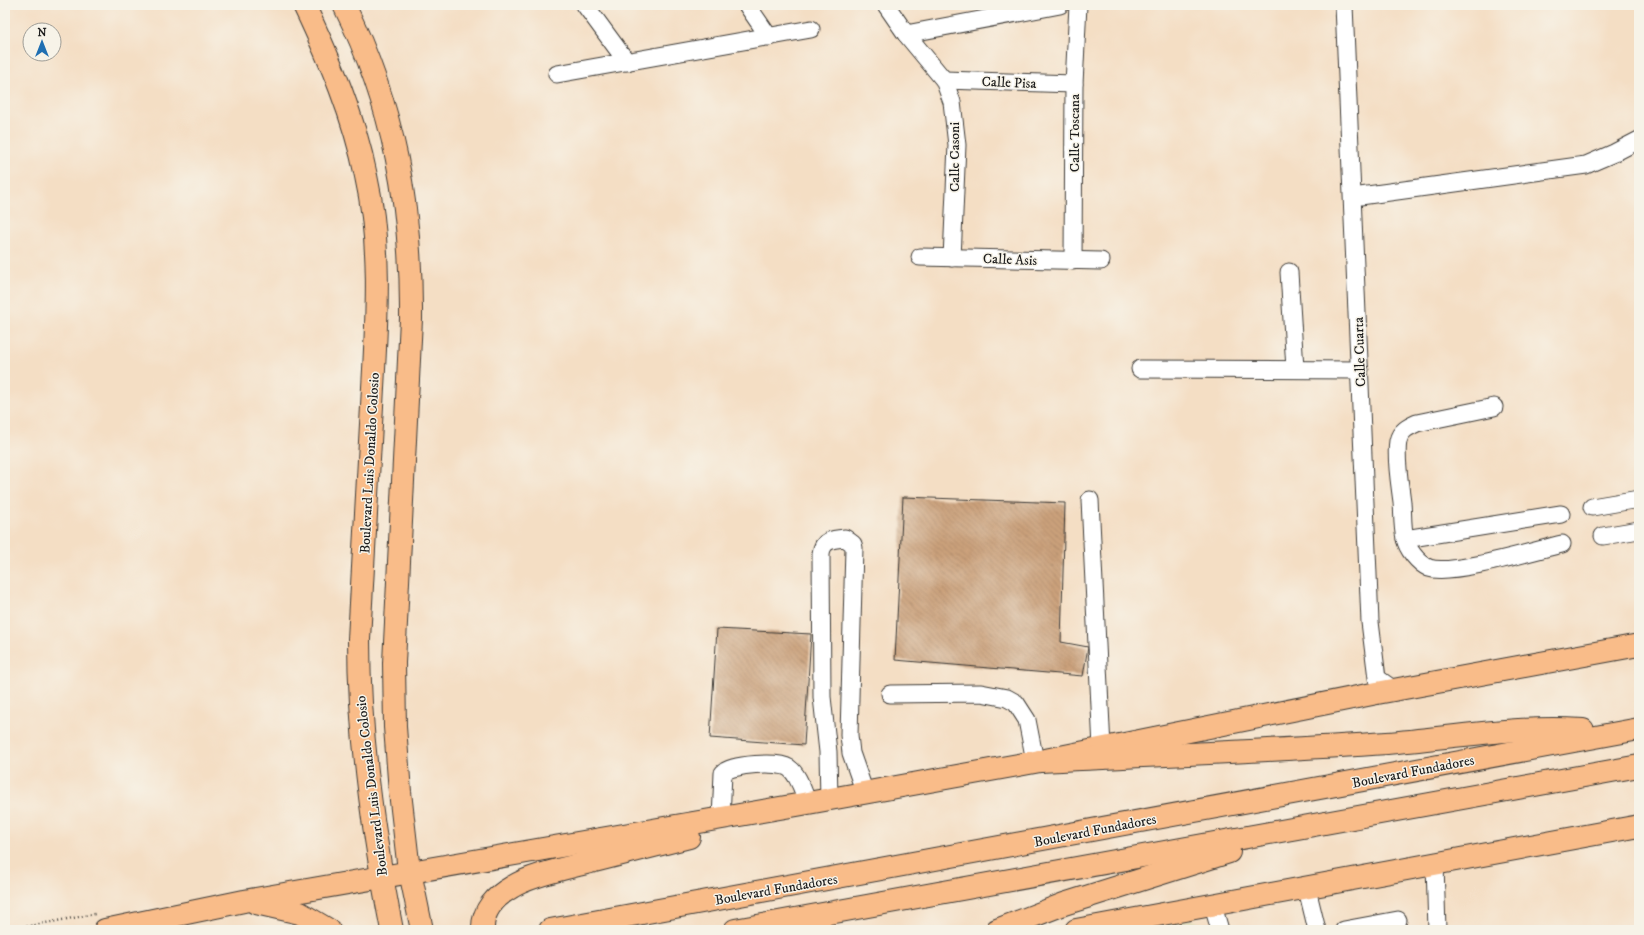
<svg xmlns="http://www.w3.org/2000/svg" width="1644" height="935" font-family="'IM FELL DW Pica',serif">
  <defs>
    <pattern id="building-back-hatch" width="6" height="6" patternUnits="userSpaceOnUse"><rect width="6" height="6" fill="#cba17b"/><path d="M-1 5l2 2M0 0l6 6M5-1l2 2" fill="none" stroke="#a48264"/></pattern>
  </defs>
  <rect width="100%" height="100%" fill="#f7f3e8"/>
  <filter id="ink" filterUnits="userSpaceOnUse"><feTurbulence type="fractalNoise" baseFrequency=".025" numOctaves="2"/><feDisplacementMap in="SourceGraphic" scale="8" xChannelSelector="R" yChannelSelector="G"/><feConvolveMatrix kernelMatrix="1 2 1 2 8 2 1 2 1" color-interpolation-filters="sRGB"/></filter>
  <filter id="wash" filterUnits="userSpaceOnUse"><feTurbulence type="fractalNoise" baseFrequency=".012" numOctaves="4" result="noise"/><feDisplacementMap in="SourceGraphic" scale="16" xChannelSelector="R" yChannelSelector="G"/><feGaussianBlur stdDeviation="0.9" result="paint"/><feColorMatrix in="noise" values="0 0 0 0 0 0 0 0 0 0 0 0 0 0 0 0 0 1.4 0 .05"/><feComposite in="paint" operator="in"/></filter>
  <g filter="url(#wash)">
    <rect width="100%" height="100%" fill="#f4dec4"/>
    <polygon fill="#e1dcba" points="1190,919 1204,924 1210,930 1130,930"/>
    <g id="blocks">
      <g fill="url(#building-back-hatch)">
        <polygon points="903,497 1065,503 1061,642 1088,647 1083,676 895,660"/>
        <polygon points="717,629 811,634 804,745 710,738"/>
      </g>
    </g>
  </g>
  <g filter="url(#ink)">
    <use href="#blocks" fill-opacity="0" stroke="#3c3935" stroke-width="1"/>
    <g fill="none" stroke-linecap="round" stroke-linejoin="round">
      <defs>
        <g id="minor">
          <polyline points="585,5 627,62"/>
          <polyline points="747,5 769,37"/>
          <polyline points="886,5 906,34 944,80 952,102 957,145 952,258"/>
          <polyline points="1344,5 1370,622 1377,678 1394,690"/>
          <polyline points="906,34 1060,5"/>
          <polyline points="557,74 811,29"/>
          <polyline points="944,80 1074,84"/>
          <polyline points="1353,197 1586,165 1614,153 1639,140"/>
          <polyline points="920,257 1101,261"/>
          <polyline points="1073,261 1074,84 1078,5"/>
          <polyline points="1289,272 1295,369"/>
          <polyline points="1140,369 1360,370"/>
          <path d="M1494,407L1417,423C1408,427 1400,431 1398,441C1395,458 1400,485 1402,502C1403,514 1402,526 1405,538C1407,549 1418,563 1429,568C1451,576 1536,550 1562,544"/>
          <polyline points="1090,500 1102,748"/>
          <polyline points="1592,507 1639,499"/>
          <polyline points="1603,536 1639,530"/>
          <polyline points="1405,539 1561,514"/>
          <polyline points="890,694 981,693 1007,698 1016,703 1027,720 1035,761"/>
          <path d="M829,800L828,752L822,697L821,554C822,540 833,539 845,538L853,544L854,548L849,735L851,753L865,793"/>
          <path d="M721,819L723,773C732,764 778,761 789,768C799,775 803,792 808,803"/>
          <polyline points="1435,864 1437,930"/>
          <polyline points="1307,889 1317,930"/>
          <polyline points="1213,906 1220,930"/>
          <polyline points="1344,930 1398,920"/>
        </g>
        <g id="major">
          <path d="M304,5C330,60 354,116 366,176C383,251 376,329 372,406C368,484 363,561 359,639C359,737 373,834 392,930"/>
          <path d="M344,5C394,106 412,206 411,319L394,663L395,727L400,792L408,862L422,930"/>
          <polyline points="256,903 300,913 329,930"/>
          <polyline points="105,930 244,901 797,805 1040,761 1377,693 1639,645"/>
          <path d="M483,930C482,910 496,896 512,887C529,876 562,869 582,864C618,855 653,846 689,837"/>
          <polyline points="1076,930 1639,826"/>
        </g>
        <g id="highway">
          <path d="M1040,761C1156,755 1271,751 1387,743C1450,738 1520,725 1583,730"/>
          <polyline points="550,930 1639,729"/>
          <polyline points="735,930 1639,766"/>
          <polyline points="997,930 1064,904 1229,852"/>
        </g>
      </defs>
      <use href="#minor" stroke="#3c3935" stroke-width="19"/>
      <use href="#major" stroke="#3c3935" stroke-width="24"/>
      <use href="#highway" stroke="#3c3935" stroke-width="24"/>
      <polyline stroke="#3c3935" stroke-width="2.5" stroke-dasharray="1 3" stroke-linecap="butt" points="7,930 95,914"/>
      <use href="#minor" stroke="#fff" stroke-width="17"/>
      <use href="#major" stroke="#f9bc89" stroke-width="22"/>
      <use href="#highway" stroke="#f9bc89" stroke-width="22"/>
    </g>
  </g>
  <g text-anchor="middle" stroke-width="3" stroke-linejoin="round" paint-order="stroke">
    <g font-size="14" fill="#1c1c1c" stroke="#f7f3e8">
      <text transform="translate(1009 82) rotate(2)" y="5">Calle Pisa</text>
      <text transform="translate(1074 133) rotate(-90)" y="5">Calle Toscana</text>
      <text transform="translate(954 157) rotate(-90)" y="5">Calle Casoni</text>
      <text transform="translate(1010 259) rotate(2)" y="5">Calle Asis</text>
      <text transform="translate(1359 352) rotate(-92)" y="5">Calle Cuarta</text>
      <text transform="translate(369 463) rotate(-87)" y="5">Boulevard Luis Donaldo Colosio</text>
      <text transform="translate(1413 771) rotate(-11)" y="5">Boulevard Fundadores</text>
      <text transform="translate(371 786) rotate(-97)" y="5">Boulevard Luis Donaldo Colosio</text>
      <text transform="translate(1095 830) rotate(-11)" y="5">Boulevard Fundadores</text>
      <text transform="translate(776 889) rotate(-10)" y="5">Boulevard Fundadores</text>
    </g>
  </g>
  <rect width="1644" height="935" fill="none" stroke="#f7f3e8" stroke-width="20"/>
  <g transform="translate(42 42)"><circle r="19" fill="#f7f3e8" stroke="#9f9d96"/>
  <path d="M0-3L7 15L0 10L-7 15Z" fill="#1f6fb2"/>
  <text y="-6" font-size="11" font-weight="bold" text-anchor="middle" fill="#1c1c1c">N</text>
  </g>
</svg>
